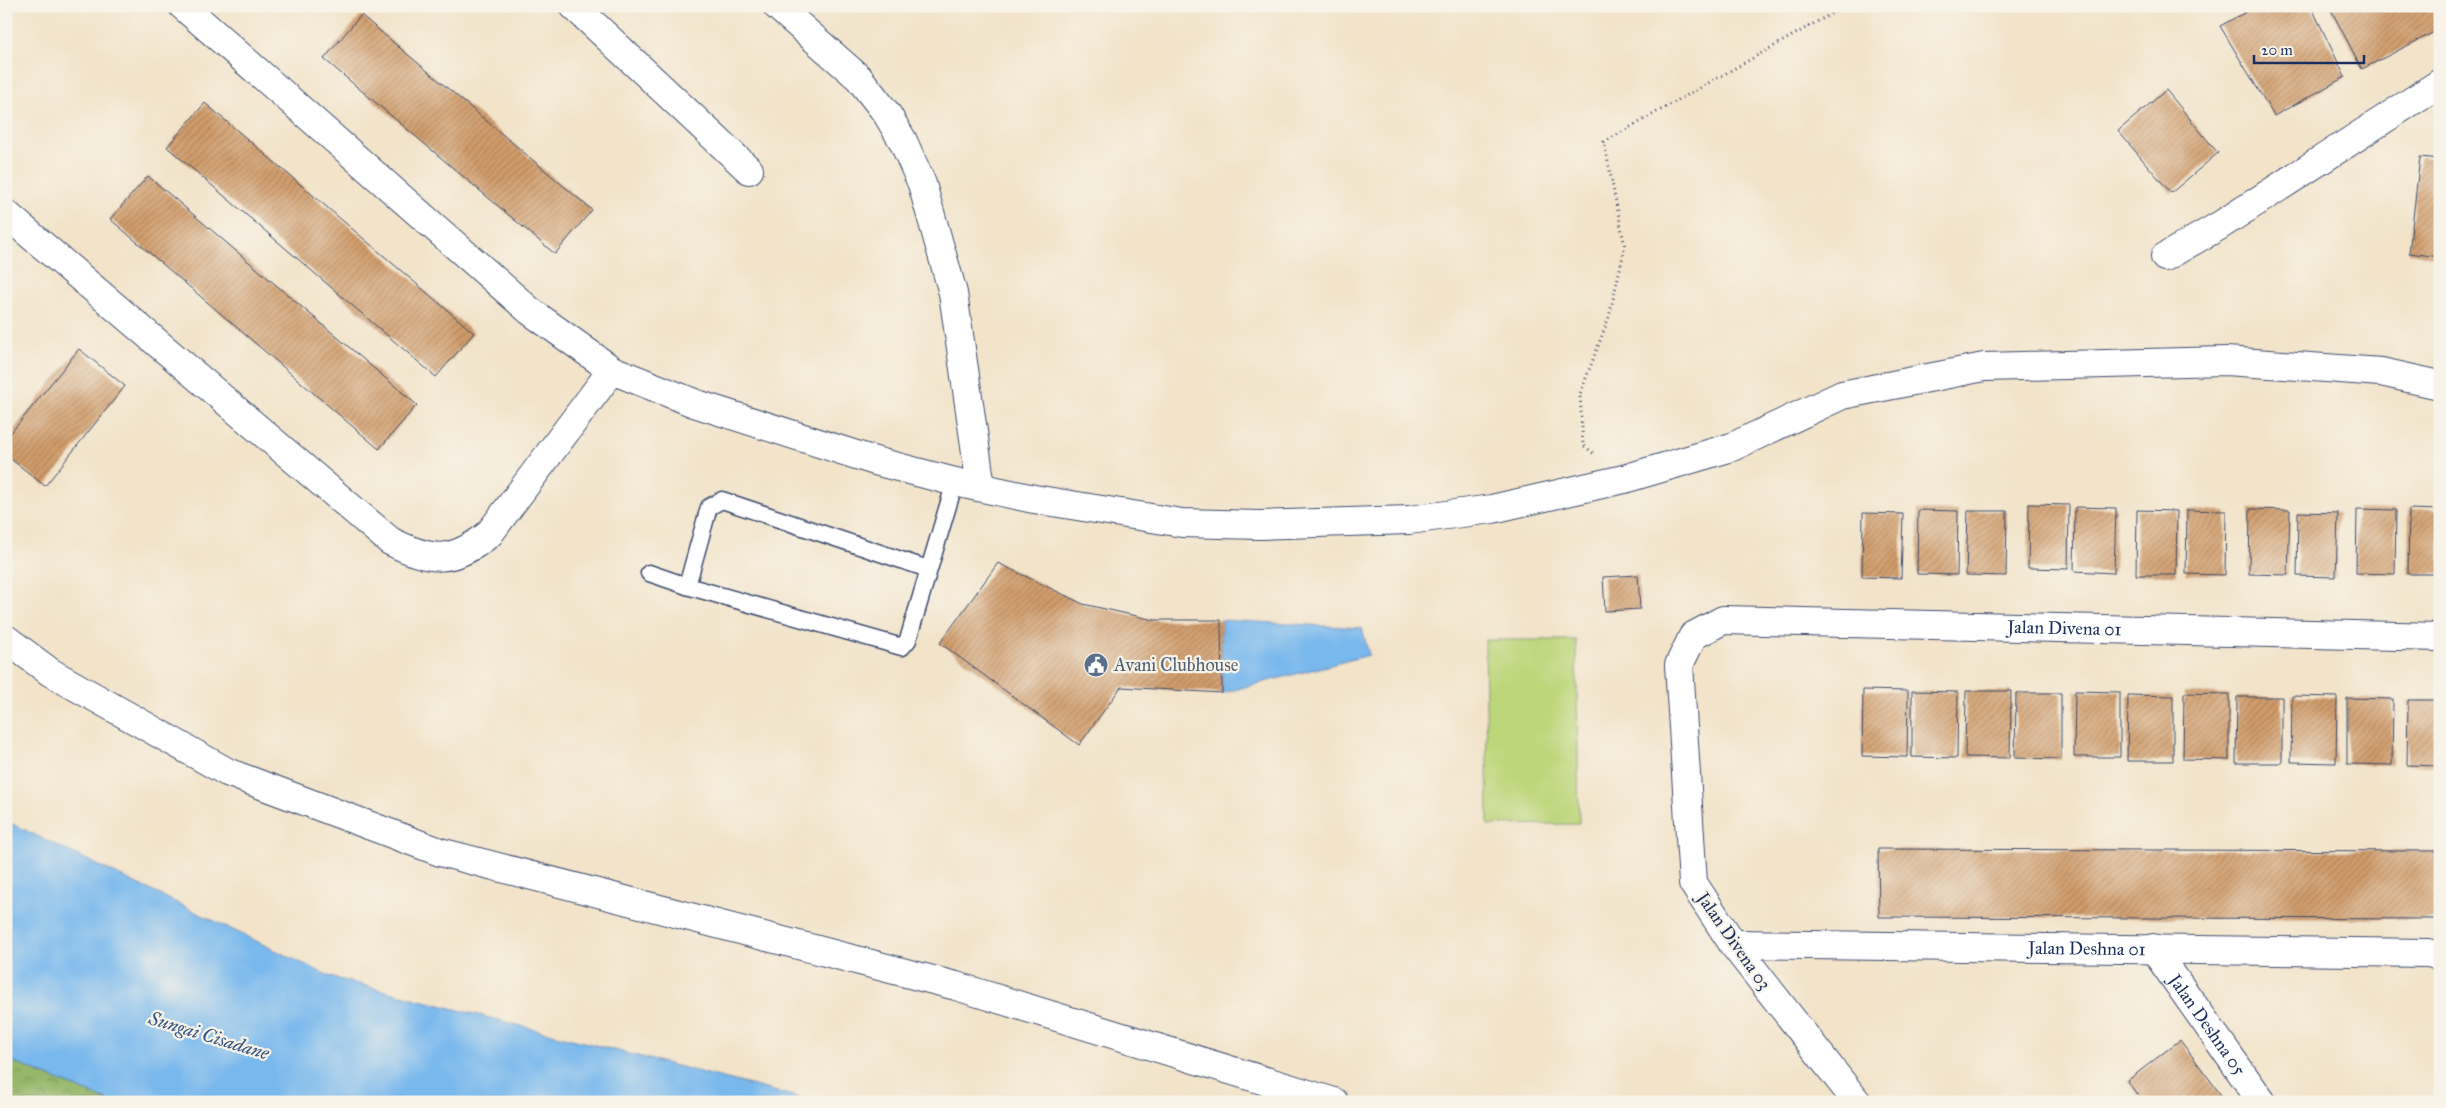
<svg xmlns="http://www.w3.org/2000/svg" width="2446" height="1108" font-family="'IM FELL Great Primer',serif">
  <defs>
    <pattern id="forest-crowns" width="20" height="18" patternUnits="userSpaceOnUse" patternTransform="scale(1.25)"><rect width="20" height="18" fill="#96b76a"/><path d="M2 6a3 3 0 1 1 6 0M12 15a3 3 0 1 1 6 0" fill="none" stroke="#7a955a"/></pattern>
    <pattern id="building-hatch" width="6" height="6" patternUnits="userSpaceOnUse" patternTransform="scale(1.25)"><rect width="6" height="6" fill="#d19c6a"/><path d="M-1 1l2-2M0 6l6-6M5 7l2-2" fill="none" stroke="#a9805a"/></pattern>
  </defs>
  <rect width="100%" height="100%" fill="#f7f3e8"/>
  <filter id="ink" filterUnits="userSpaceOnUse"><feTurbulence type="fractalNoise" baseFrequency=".02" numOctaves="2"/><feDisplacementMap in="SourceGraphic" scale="10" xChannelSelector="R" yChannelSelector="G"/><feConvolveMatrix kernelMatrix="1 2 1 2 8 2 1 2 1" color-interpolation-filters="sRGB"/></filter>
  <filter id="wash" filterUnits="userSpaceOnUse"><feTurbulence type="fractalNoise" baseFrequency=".0096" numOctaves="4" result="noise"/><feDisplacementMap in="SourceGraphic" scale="20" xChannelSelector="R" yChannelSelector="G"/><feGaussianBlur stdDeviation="1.12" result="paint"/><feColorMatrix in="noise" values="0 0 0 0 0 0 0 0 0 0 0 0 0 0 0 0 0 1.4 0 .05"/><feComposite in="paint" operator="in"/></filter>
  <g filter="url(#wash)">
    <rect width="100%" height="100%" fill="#f2e3c9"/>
    <polygon fill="url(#forest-crowns)" stroke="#587364" points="6,1059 112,1102 6,1102"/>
    <polygon fill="#bdd67a" stroke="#6c826c" points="1485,640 1576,640 1579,824 1488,825"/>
    <g fill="#78b8ed" stroke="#4a74a6">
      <polygon points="1221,620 1362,628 1369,655 1222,693"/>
      <polygon points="6,821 331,977 816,1102 112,1102 6,1059"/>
    </g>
    <g id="blocks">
      <g fill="url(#building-hatch)">
        <polygon points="2257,6 2311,6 2345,77 2274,116 2220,26"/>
        <polygon points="2329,6 2440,6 2440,29 2362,69"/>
        <polygon points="361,15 592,210 555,254 324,59"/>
        <polygon points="2166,90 2218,153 2171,193 2118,131"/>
        <polygon points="205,103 474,333 436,377 167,147"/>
        <polygon points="2420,157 2440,159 2440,257 2409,253"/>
        <polygon points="148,176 417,405 379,449 110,219"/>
        <polygon points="79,349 125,386 45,486 6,455 6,439"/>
        <polygon points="2029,504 2069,505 2068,569 2028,568"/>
        <polygon points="2075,507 2116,508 2114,573 2074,571"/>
        <polygon points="2250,509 2290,510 2288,575 2249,574"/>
        <polygon points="2357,509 2396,510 2395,574 2356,573"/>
        <polygon points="2409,509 2440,510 2440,574 2408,574"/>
        <polygon points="1918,510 1958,511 1957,575 1917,574"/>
        <polygon points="2137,510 2177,511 2176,575 2136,575"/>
        <polygon points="2187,510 2226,511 2225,575 2186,574"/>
        <polygon points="1968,511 2007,511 2006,576 1966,575"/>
        <polygon points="2298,512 2338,513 2336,577 2297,576"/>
        <polygon points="1863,513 1903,514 1901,578 1862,577"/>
        <polygon points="998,563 1083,604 1154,620 1221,620 1222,693 1121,687 1079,745 940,643"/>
        <polygon points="1638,575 1640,609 1605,611 1603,577"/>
        <polygon points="1863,690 1908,691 1907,757 1862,756"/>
        <polygon points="1912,691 1958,692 1957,758 1912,757"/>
        <polygon points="1966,691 2011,691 2010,758 1965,757"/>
        <polygon points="2075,691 2120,692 2120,757 2074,757"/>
        <polygon points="2016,693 2061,693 2061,759 2015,758"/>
        <polygon points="2184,693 2229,694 2229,760 2183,759"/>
        <polygon points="2128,695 2173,696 2173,761 2127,761"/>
        <polygon points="2292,696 2337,697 2336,763 2291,762"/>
        <polygon points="2237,697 2282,697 2282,763 2236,763"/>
        <polygon points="2347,698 2393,699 2392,765 2347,764"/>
        <polygon points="2408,700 2440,700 2440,766 2407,765"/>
        <polygon points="1878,849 2437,851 2437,919 1879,917"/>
        <polygon points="2180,1040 2207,1076 2226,1102 2143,1102 2127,1081"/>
      </g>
    </g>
  </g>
  <g filter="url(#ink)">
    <use href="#blocks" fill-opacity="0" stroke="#3b4a6e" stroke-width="1"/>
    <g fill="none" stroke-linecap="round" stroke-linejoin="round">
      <defs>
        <g id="lane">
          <polyline points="649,573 687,586 902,647 908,640 955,482"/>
          <polyline points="687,586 709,507 722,500 928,569"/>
        </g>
        <g id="street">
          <polyline points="183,6 530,311 612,370 694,403 875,461 955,482 1034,499 1182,523 1260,525 1409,520 1492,509 1624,479 1732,447 1842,395 1984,367 2226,361 2381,372 2440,385"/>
          <polyline points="574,6 749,170"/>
          <polyline points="777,6 859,78 887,114 903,141 922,184 953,293 981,487"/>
          <path d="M6,214L390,541C432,562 452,564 489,534L612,370"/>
          <polyline points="2165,257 2219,226 2440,83"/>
          <polyline points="6,639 50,672 227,772 440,852 956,986 1334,1102"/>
          <path id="s1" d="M1733,944L2428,953L2440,956"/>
          <path id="s2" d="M2153,948L2262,1102"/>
          <path id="s3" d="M1857,1102L1733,944L1693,883L1679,665L1693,636L1723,620L2440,637"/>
        </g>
      </defs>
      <use href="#lane" stroke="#3b4a6e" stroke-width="19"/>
      <use href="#street" stroke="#3b4a6e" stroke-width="30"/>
      <polyline stroke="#3b4a6e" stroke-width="3" stroke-dasharray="1 4" stroke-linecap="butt" points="1593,453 1583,445 1580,394 1609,317 1625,247 1604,142 1845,6"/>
      <use href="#lane" stroke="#fff" stroke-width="16"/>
      <use href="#street" stroke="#fff" stroke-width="28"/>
    </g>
  </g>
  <defs>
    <symbol id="civic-disc" viewBox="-11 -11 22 22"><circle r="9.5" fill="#5c6f8a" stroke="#f7f3e8"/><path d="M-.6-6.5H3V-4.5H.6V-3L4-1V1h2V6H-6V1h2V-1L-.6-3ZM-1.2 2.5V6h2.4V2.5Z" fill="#fff"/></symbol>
  </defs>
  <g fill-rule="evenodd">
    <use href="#civic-disc" x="1082" y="651" width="28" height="28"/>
  </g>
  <g text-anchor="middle" stroke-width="4.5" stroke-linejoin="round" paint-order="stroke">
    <g font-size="18" fill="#1b2f5e" stroke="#f7f3e8">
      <text dy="6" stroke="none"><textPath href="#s3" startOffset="900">Jalan Divena 01</textPath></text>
      <text transform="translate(1734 941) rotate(55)" y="6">Jalan Divena 03</text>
      <text dy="6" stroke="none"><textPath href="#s1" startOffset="354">Jalan Deshna 01</textPath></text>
      <text dy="6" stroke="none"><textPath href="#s2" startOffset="94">Jalan Deshna 05</textPath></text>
    </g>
    <g font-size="18" fill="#4e5e75" stroke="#f7f3e8" text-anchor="start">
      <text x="1114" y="671">Avani Clubhouse</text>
    </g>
    <g font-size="19" font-style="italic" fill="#325182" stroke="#f7f3e8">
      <text transform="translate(209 1035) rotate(17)" y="7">Sungai Cisadane</text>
    </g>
  </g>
  <rect width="2446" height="1108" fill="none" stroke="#f7f3e8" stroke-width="25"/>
  <path d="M2254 55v8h110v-8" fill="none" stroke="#1b2f5e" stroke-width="2.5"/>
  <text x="2261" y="55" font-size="15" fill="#1b2f5e" stroke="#f7f3e8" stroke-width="4" paint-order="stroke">20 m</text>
</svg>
